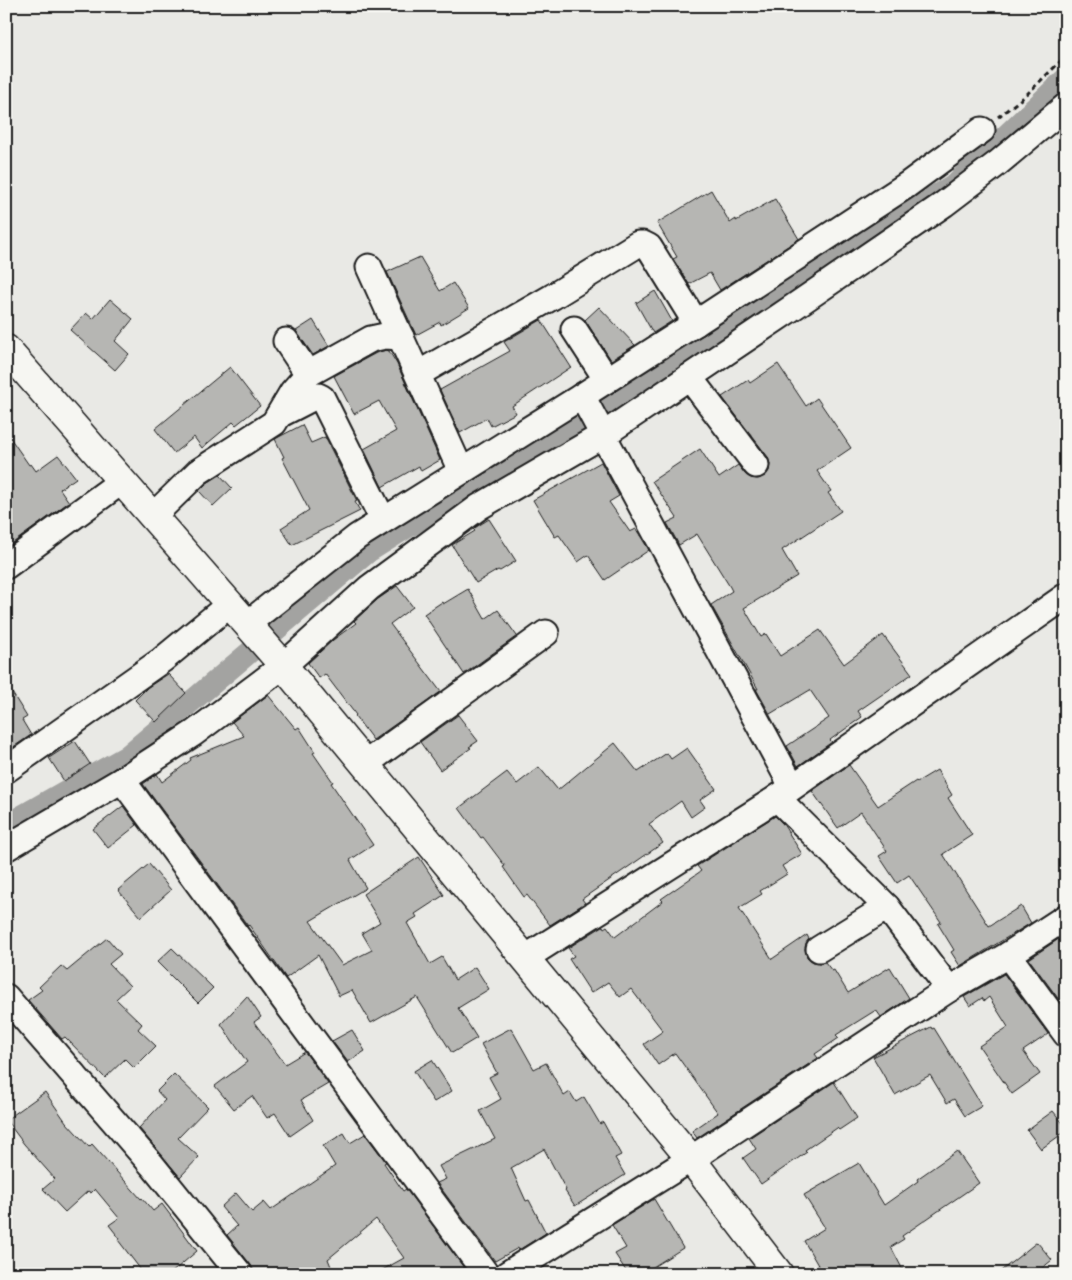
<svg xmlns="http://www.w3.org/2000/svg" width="1072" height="1280" font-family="'Shantell Sans',sans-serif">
  <rect width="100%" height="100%" fill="#e9e9e5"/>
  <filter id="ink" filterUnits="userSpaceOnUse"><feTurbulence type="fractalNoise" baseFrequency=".02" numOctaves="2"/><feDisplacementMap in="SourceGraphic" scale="10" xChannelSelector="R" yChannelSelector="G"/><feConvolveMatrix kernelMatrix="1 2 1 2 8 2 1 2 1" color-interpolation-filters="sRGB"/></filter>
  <g filter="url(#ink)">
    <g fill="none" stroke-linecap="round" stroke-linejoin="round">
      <polyline stroke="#a3a3a1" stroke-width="22" points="6,825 127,756 368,552 956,183 1066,78"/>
    </g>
    <g fill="#b6b6b3" stroke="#1c1c1c">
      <polygon points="711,190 730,223 736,219 736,221 775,199 799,239 720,290 710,273 689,284 673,259 677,257 657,223"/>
      <polygon points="420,257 440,291 453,283 469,308 441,325 440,322 416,335 387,272"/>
      <polygon points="655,291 672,321 653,333 636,303"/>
      <polygon points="110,299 133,319 115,341 129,354 115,370 70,330 86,313 93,319"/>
      <polygon points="599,307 635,345 611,360 585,320"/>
      <polygon points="313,320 329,346 313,355 296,331"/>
      <polygon points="541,320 571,367 512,406 516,413 491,426 487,418 460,433 440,390 510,351 504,342"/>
      <polygon points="386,350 389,351 397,364 440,460 421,471 419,466 382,487 364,449 396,431 379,401 354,414 334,376 376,353"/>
      <polygon points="778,364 806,406 817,398 851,448 817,471 831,491 828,493 841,511 782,550 797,576 744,608 761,637 766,634 780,656 820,630 844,664 883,635 912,674 858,711 862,717 830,740 832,742 798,766 787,746 829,718 810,690 770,714 756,689 758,689 711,605 732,591 730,587 697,534 679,545 667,523 677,518 652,481 700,449 719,478 738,465 745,474 751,478 758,479 765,476 769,471 770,464 768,457 722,397 748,380 750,383"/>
      <polygon points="230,367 260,406 236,425 233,422 202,448 194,437 174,453 155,429"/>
      <polygon points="302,425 311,443 325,437 357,501 355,502 360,511 292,545 281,528 309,510 282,458 284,457 275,439"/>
      <polygon points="6,432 29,465 31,464 36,471 58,455 76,478 60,489 69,502 6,548"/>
      <polygon points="601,462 619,496 609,502 630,532 636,529 649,550 605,580 588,555 578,562 559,535 555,537 533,500"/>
      <polygon points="220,475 232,488 213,506 199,491 207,483"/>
      <polygon points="489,519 516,561 500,571 498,570 476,583 452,545 475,531 473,529"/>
      <polygon points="397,586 413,607 390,624 441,692 373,740 355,716 356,715 325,674 319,678 308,663 333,640 356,623 354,621 378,599"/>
      <polygon points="468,589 485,619 498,610 517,636 464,674 424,614 442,602 443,604"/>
      <polygon points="168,674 186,693 156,722 135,700 148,687"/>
      <polygon points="6,683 27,717 22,720 31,735 6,752"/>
      <polygon points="268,695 296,729 299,727 315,752 313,753 333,782 331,783 373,845 350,860 366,888 310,921 342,965 372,950 362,933 380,922 363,894 419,857 444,895 415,914 417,917 407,923 430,964 442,957 455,980 475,967 489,989 458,1008 477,1038 452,1053 417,997 371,1023 352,990 339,996 318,955 286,978 249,925 248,926 143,784 157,774 162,782 191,760 190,758 244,736 232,722"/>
      <polygon points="458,715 478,741 469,747 471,748 440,770 420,742"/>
      <polygon points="75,741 90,764 64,781 49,758"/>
      <polygon points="615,743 638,772 667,753 671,759 687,748 716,789 700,800 705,807 691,817 681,801 649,824 663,843 582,899 585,903 550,925 527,895 524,897 503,867 505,866 483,837 481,838 459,808 507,772 517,784 539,767 558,790"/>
      <polygon points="849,765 878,806 916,781 917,782 937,770 952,795 948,798 972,835 943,854 989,926 1021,906 1031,923 960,966 951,952 954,950 938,924 941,922 909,875 897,883 879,856 887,851 861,812 838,828 812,791"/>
      <polygon points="123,806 137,825 108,848 93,829"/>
      <polygon points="775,816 783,824 802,854 782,866 787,874 760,891 762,894 739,908 772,959 807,935 809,939 806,943 805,949 807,957 813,962 819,963 825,962 832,971 834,970 848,993 890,967 909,998 881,1017 876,1010 836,1035 839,1038 815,1054 818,1058 697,1138 692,1131 718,1113 675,1053 658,1065 644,1044 663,1031 631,989 620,997 608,982 591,993 569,959 574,956 568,948 603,926 604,928 607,926 615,937 663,901 661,899 701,871 697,866"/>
      <polygon points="149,864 171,890 141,917 118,890"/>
      <polygon points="1066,934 1066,1009 1029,959"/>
      <polygon points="107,938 121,954 109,964 130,986 116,999 142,1024 138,1029 156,1046 134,1068 125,1059 105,1078 65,1037 62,1039 28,1000 42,990 39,987 61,966 67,971"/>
      <polygon points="172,948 213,988 198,1003 157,962"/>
      <polygon points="1004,974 1048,1034 1023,1051 1040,1074 1012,1094 979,1046 1008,1027 989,997 984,1001 982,998 970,1006 964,997"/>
      <polygon points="247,996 261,1017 254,1022 285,1064 305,1052 328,1084 301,1100 313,1120 290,1136 275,1113 267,1118 252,1096 234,1109 215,1086 247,1062 221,1024"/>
      <polygon points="931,1027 932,1029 934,1028 982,1106 965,1116 954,1099 947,1103 930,1075 895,1095 873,1057"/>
      <polygon points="511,1028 534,1069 546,1063 564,1096 570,1092 576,1102 584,1097 600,1124 603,1122 621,1155 615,1158 625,1175 575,1206 565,1191 566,1190 544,1149 511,1168 526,1201 529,1200 546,1233 519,1250 518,1248 495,1261 437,1183 446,1179 439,1166 495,1139 480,1111 501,1099 489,1077 497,1073 481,1044"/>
      <polygon points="352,1030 365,1051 348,1062 332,1041"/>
      <polygon points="432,1060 452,1091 434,1102 414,1071"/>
      <polygon points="174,1074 208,1107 178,1138 199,1157 180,1177 139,1128 165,1100 157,1091"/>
      <polygon points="834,1082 857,1118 839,1130 837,1128 805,1150 807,1152 761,1184 743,1158 756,1149 749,1138"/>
      <polygon points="45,1092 66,1122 89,1147 92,1144 141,1199 142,1198 153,1211 162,1204 197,1251 170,1274 144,1274 118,1240 120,1239 109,1225 119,1218 95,1189 91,1193 88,1191 65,1212 43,1189 55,1179 24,1144 6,1120"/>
      <polygon points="1053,1111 1066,1127 1066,1131 1041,1149 1027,1130"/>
      <polygon points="344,1133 350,1143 365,1134 386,1162 384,1163 403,1191 406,1189 465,1269 459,1274 375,1274 404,1258 376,1219 328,1259 334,1274 254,1274 251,1265 227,1235 237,1226 221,1207 236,1193 252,1212 264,1202 271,1210 335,1166 323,1146"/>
      <polygon points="957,1151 979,1183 902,1236 904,1239 891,1247 905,1274 823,1274 804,1241 825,1228 804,1195 859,1163 884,1205 918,1181 917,1179"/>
      <polygon points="654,1199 683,1248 642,1274 628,1274 615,1254 626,1248 612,1225"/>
      <polygon points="1037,1242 1052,1260 1035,1274 997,1274"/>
    </g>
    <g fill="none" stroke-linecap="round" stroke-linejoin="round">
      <defs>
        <g id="minor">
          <polyline points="369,267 461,471"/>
          <polyline points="574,329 607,380"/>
          <polyline points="286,341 308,374"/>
          <polyline points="418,374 552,297 638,244 643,244 649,247 696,323"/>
          <polyline points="689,377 756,465"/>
          <polyline points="582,396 792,786"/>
          <polyline points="279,415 314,397 318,396 322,398 383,520"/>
          <polyline points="153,516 198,472 274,423 293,391 308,374 371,339 385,336 401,337"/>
          <polyline points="6,566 122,481"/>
          <polyline points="247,624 357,537 582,396 696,323 907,185 982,130"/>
          <polyline points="365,764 546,633"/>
          <polyline points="6,770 162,660 230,604"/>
          <polyline points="122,780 486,1274"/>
          <polyline points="777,798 887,907 949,989"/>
          <polyline points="6,848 122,780 194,733 283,666 369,588 479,507 603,435 792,308 944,204 998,163 1066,106"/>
          <polyline points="819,949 887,907"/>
          <polyline points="1008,955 1066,1034"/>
          <polyline points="525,958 777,798 1066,596"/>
          <polyline points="6,997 152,1165 240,1274"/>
          <polyline points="507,1274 691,1159 949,989 1008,955 1066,917"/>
        </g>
        <polyline id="tertiary" points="6,349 276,657 691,1159 779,1274"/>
      </defs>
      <use href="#minor" stroke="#1c1c1c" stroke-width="29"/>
      <use href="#tertiary" stroke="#1c1c1c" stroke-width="31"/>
      <polyline stroke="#1c1c1c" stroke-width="3" stroke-dasharray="5 4" stroke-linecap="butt" points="998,117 1025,96 1066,56"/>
      <use href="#minor" stroke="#f6f6f2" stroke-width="25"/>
      <use href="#tertiary" stroke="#f6f6f2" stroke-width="28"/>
    </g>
  </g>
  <rect width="1072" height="1280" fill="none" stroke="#f6f6f2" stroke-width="25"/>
  <rect x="12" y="12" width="1047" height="1255" fill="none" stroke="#1c1c1c" stroke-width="2" filter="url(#ink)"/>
</svg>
